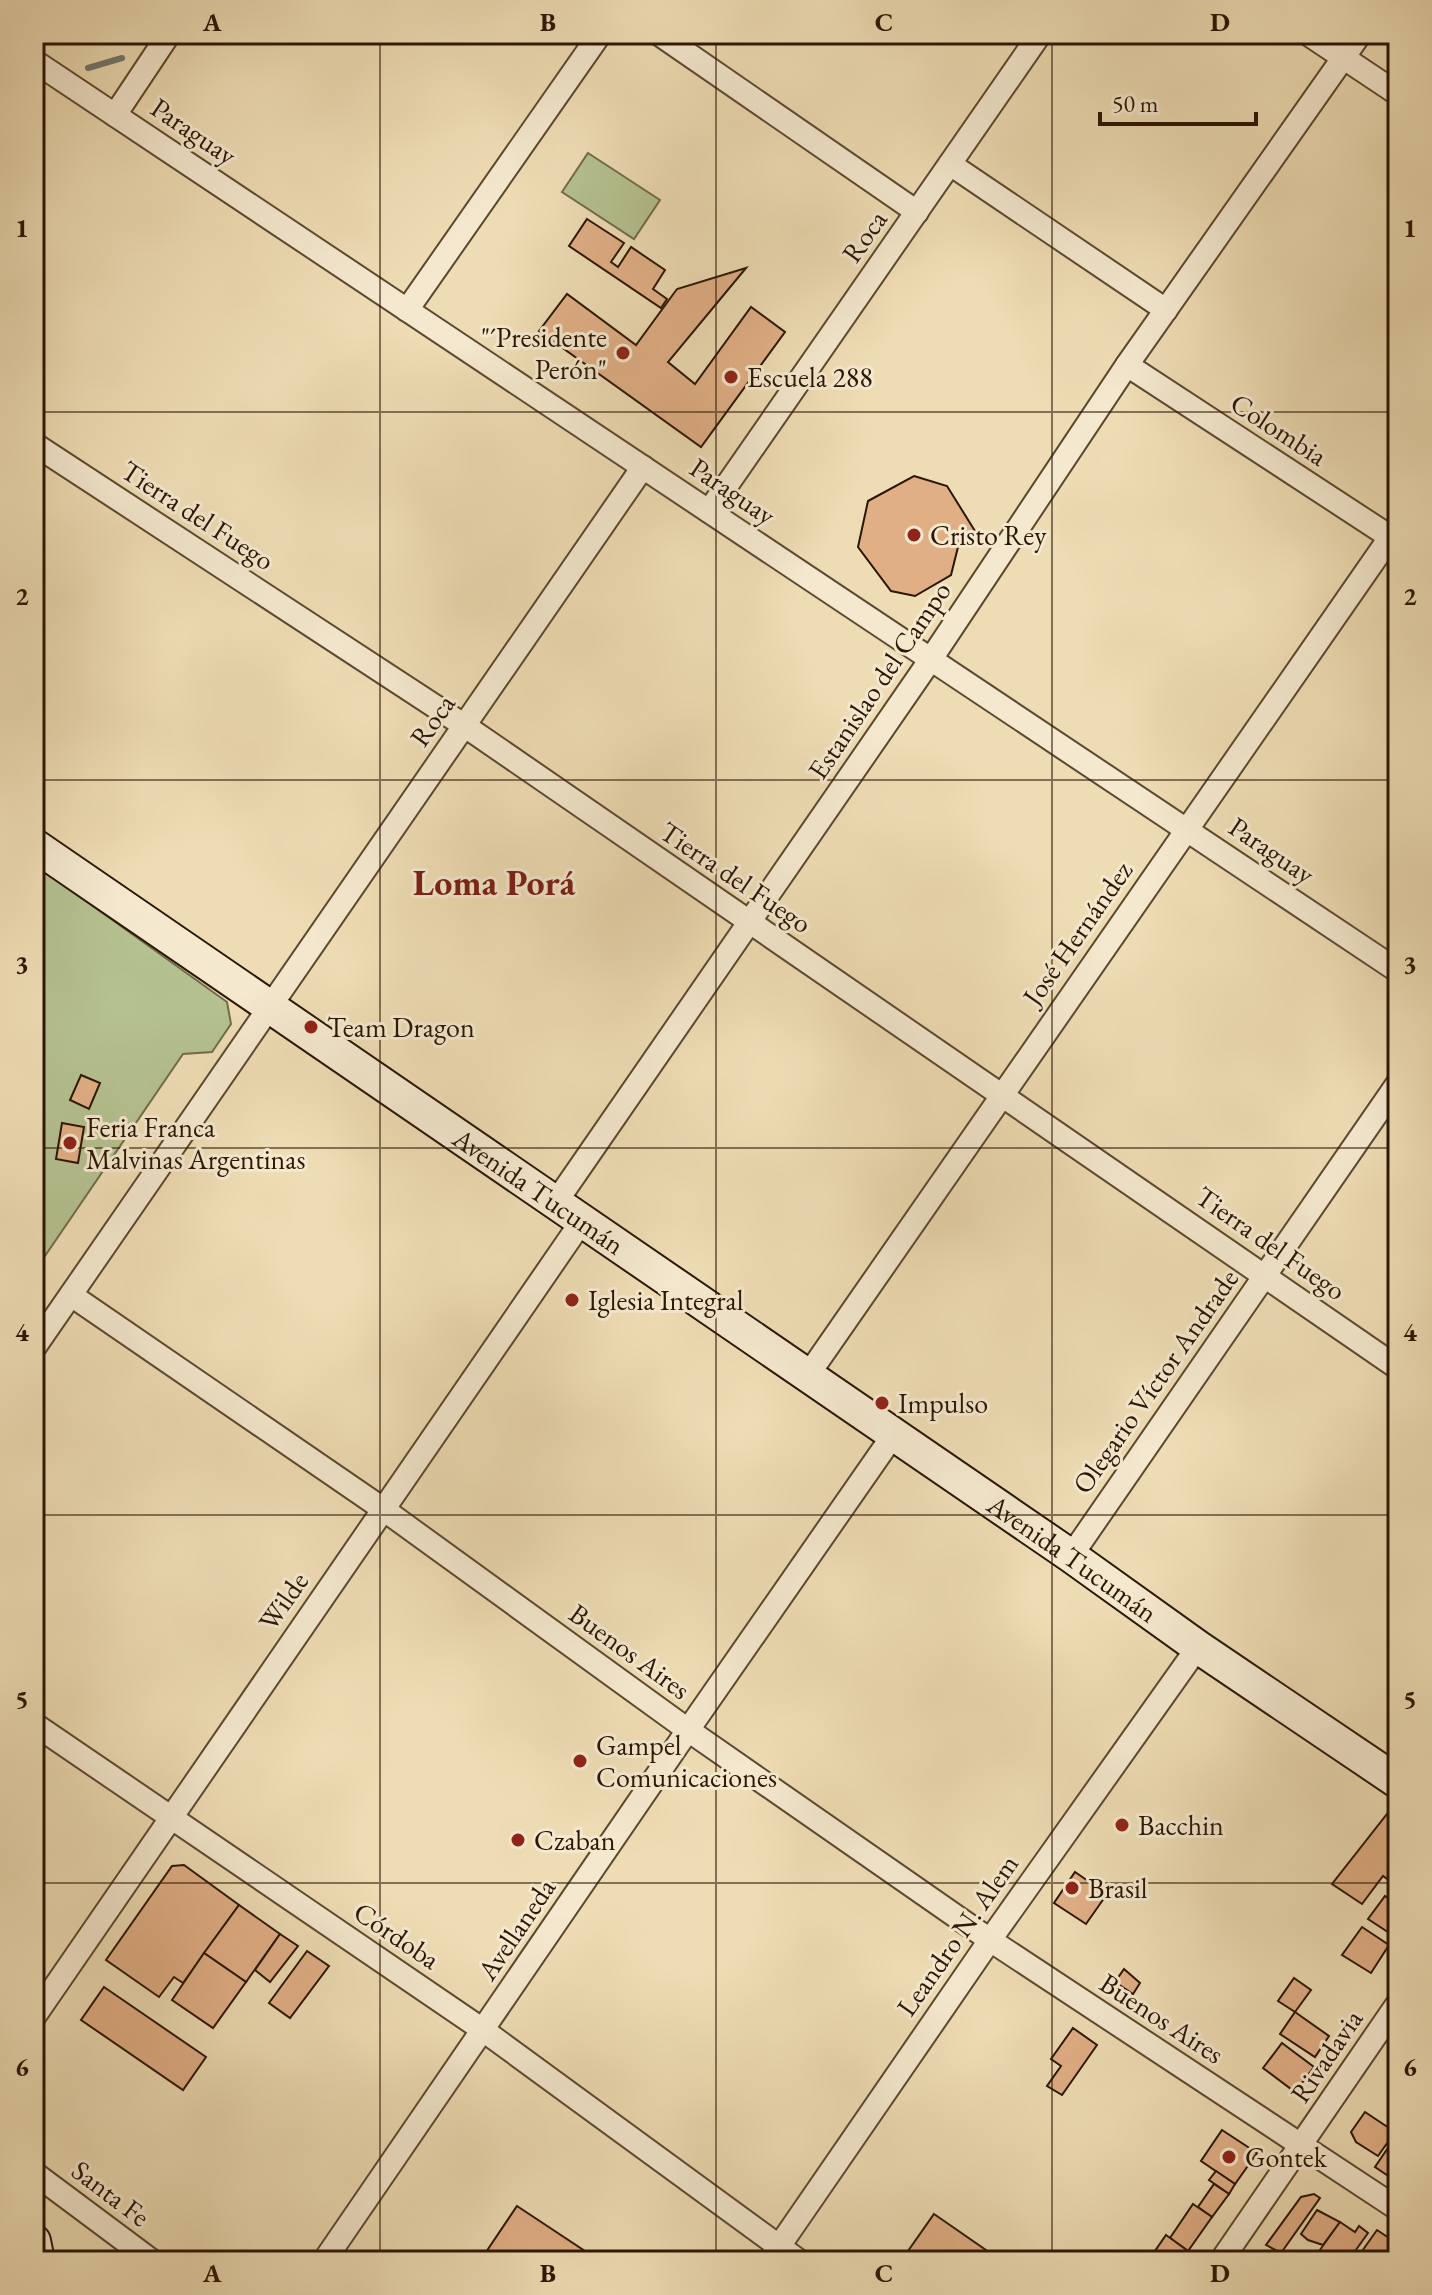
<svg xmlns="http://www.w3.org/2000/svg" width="1432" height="2295" font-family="'EB Garamond',serif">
  <rect width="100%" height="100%" fill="#eedcb4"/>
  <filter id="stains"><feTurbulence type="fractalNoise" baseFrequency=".0025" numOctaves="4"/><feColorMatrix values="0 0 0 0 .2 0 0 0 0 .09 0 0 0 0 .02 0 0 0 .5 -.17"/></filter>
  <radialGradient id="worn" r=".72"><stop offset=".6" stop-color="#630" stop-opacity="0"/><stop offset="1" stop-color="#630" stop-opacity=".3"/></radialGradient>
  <g fill="#b5c190" stroke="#706c4a" stroke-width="2">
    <polygon points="588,153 660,200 634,239 562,192"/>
    <polygon points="34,864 227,1002 231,1024 212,1052 183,1054 34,1272"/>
  </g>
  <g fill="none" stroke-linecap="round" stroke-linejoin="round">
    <polyline stroke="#707870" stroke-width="6" points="88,68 122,58"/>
  </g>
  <g fill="#e1af86" stroke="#2b1603" stroke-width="2">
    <polygon points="587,219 624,243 611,262 618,267 631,247 665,270 653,289 667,299 661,308 569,246"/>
    <polygon points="746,268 668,362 695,384 751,307 785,332 701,447 539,331 567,294 636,345 677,289"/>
    <polygon points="914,476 947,486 975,531 960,539 951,575 915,596 891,591 858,547 868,501"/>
    <polygon points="81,1075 100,1083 89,1109 70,1100"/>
    <polygon points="62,1123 84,1127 78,1163 56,1159"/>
    <polygon points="1387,1814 1398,1823 1398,1887 1383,1876 1362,1904 1332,1884"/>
    <polygon points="184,1865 239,1905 183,1983 174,1977 159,1997 106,1960 172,1866"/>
    <polygon points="1075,1872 1107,1894 1086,1924 1054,1903"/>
    <polygon points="1385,1896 1398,1906 1397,1938 1368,1919"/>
    <polygon points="239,1905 280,1934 246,1982 204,1953"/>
    <polygon points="1362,1927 1389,1945 1371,1973 1342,1955"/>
    <polygon points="280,1934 298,1946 270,1982 255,1970"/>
    <polygon points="307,1951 329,1966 290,2018 269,2003"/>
    <polygon points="204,1953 246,1982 213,2028 172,2000"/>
    <polygon points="1124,1969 1140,1983 1133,1994 1115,1982"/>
    <polygon points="1294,1978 1311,1990 1295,2012 1278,2001"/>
    <polygon points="104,1987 206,2057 183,2090 81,2020"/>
    <polygon points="1295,2012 1329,2036 1315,2057 1280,2034"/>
    <polygon points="1073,2028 1097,2045 1062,2095 1047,2086 1061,2066 1051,2059"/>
    <polygon points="1282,2043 1314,2067 1295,2092 1263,2068"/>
    <polygon points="1365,2112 1395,2132 1378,2156 1356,2142 1351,2132"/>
    <polygon points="1222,2130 1257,2153 1235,2184 1201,2161"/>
    <polygon points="1392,2142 1398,2147 1397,2182 1375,2167"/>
    <polygon points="1216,2171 1235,2184 1229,2194 1209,2180"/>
    <polygon points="1214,2184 1229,2194 1212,2217 1198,2207"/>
    <polygon points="1314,2194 1320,2198 1281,2253 1266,2245 1301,2197"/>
    <polygon points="1193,2204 1212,2217 1188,2251 1170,2238"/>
    <polygon points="517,2206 600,2261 480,2261"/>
    <polygon points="1317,2210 1340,2222 1323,2245 1308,2240 1301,2234"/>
    <polygon points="934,2214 996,2257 993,2261 901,2261"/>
    <polygon points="1340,2222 1355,2232 1359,2226 1368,2233 1348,2261 1312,2261"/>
    <polygon points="1377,2230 1398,2244 1398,2249 1390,2261 1355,2261"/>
    <polygon points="1166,2235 1188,2251 1181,2261 1148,2261"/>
  </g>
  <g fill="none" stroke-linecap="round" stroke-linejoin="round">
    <defs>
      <g id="minor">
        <polyline points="659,34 917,212"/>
        <polyline points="1308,34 1398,94"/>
        <polyline points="34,61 1398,971"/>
        <polyline points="115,115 169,34"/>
        <polyline points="950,164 1166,310"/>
        <polyline points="407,310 600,34"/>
        <polyline points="1127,365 1398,542"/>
        <polyline points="34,444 465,726 1398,1368"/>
        <polyline points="709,511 1040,34"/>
        <polyline points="556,1202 931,659 1127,365 1360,34"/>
        <polyline points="71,1295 383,1509 688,1730 990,1940 1398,2209"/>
        <polyline points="34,1348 643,467"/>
        <polyline points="808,1375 1398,526"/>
        <polyline points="1071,1556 1398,1083"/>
        <polyline points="34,1724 483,2030 799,2261"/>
        <polyline points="34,2017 582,1221"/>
        <polyline points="34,2173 152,2261"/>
        <polyline points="324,2261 688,1730 894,1434"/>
        <polyline points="769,2261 990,1940 1198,1647"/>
        <polyline points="1221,2261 1398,2003"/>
      </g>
      <g id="secondary">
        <path id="s1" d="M34,845L1071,1556L1198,1647L1398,1782"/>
        <polyline points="34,2241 38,2261"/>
      </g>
    </defs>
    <use href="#minor" stroke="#5c482f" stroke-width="26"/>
    <use href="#secondary" stroke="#2b1603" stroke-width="36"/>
    <use href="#minor" stroke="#f4e8ce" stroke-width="22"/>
    <use href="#secondary" stroke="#f4e8ce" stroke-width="32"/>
  </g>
  <path fill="none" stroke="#2b1603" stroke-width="2" stroke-opacity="0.55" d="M380,34V2261M716,34V2261M1052,34V2261M34,412H1398M34,780H1398M34,1148H1398M34,1515H1398M34,1883H1398"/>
  <g fill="#8f2418" stroke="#f4e8ce" stroke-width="3">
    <circle cx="623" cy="353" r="8"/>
    <circle cx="731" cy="377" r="8"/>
    <circle cx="914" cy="535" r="8"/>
    <circle cx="311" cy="1027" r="8"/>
    <circle cx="70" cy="1143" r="8"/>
    <circle cx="572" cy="1300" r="8"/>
    <circle cx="882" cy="1403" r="8"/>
    <circle cx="580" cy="1761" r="8"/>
    <circle cx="1122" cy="1825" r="8"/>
    <circle cx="518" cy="1840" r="8"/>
    <circle cx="1072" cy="1888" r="8"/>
    <circle cx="1229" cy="2157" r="8"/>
  </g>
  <g text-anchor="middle" stroke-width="6" stroke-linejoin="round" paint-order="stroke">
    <g font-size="28" fill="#2b1603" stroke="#f4e8ce">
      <text transform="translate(194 131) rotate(34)" y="10">Paraguay</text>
      <text transform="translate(864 236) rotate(-55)" y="10">Roca</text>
      <text transform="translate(1279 429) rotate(33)" y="10">Colombia</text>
      <text transform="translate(733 491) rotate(34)" y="10">Paraguay</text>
      <text transform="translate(198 515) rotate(33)" y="10">Tierra del Fuego</text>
      <text transform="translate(879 680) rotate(-56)" y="10">Estanislao del Campo</text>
      <text transform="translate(432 720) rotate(-55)" y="10">Roca</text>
      <text transform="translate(1272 850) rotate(34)" y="10">Paraguay</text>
      <text transform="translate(736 877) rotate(34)" y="10">Tierra del Fuego</text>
      <text transform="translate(1077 933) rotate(-55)" y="10">José Hernández</text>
      <text dy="10" stroke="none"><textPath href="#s1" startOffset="612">Avenida Tucumán</textPath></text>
      <text transform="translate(1271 1243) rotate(35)" y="10">Tierra del Fuego</text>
      <text transform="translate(1155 1381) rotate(-55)" y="10">Olegario Víctor Andrade</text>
      <text dy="10" stroke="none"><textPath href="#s1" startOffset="1260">Avenida Tucumán</textPath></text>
      <text transform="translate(283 1601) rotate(-55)" y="10">Wilde</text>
      <text transform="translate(630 1651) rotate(36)" y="10">Buenos Aires</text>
      <text transform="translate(516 1929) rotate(-56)" y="10">Avellaneda</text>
      <text transform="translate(397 1935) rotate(34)" y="10">Córdoba</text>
      <text transform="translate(957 1935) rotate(-55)" y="10">Leandro N. Alem</text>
      <text transform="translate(1162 2018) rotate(33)" y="10">Buenos Aires</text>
      <text transform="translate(1326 2056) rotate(-56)" y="10">Rivadavia</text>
      <text transform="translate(111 2193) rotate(37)" y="10">Santa Fe</text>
    </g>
    <g font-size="28" fill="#2b1603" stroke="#f4e8ce" text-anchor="start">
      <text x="607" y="347" text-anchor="end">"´Presidente<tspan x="607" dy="32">Perón"</tspan></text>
      <text x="747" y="387">Escuela 288</text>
      <text x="930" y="545">Cristo Rey</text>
      <text x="327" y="1037">Team Dragon</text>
      <text x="86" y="1137">Feria Franca<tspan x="86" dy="32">Malvinas Argentinas</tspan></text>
      <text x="588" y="1310">Iglesia Integral</text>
      <text x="898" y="1413">Impulso</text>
      <text x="596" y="1755">Gampel<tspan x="596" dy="32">Comunicaciones</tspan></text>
      <text x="1138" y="1835">Bacchin</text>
      <text x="534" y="1850">Czaban</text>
      <text x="1088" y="1898">Brasil</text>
      <text x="1245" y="2167">Gontek</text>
    </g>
    <g font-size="36" font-weight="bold" fill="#7a1f14" stroke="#f4e8ce">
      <text x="494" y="895">Loma Porá</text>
    </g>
  </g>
  <rect width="1432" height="2295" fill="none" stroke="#eedcb4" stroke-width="88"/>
  <path d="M1100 112v12h156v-12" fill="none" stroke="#2b1603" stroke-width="4"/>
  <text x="1112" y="112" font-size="24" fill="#2b1603" stroke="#f4e8ce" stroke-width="6" paint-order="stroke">50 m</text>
  <rect x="44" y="44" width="1344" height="2207" fill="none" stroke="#2b1603" stroke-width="3"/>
  <g font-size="26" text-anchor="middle" font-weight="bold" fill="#2b1603">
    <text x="212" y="31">A</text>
    <text x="548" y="31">B</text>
    <text x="884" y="31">C</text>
    <text x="1220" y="31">D</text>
    <text x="22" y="237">1</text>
    <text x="1410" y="237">1</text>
    <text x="22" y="605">2</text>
    <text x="1410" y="605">2</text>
    <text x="22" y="973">3</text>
    <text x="1410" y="973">3</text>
    <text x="22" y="1341">4</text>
    <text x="1410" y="1341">4</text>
    <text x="22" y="1708">5</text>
    <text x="1410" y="1708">5</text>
    <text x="22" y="2076">6</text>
    <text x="1410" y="2076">6</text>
    <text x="212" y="2282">A</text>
    <text x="548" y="2282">B</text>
    <text x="884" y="2282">C</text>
    <text x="1220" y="2282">D</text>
  </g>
  <rect width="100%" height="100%" filter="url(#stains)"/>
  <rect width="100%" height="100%" fill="url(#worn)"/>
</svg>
